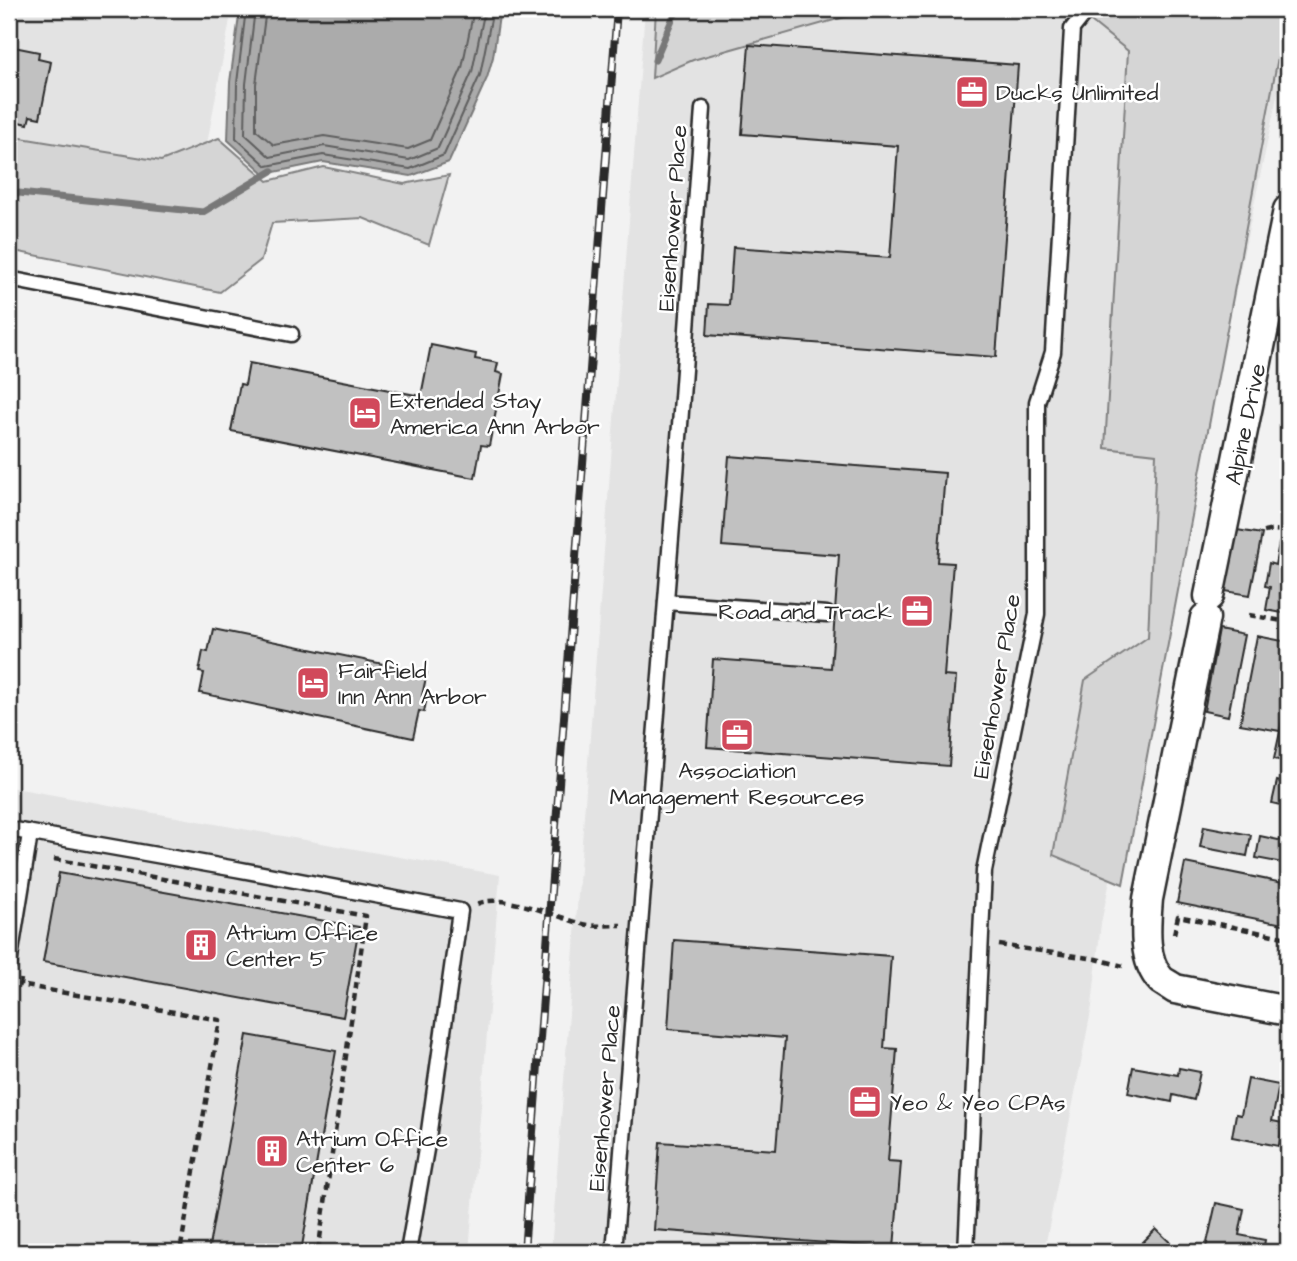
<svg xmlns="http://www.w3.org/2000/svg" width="1297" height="1261" font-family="'Architects Daughter',sans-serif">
  <rect width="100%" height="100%" fill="#f2f2f2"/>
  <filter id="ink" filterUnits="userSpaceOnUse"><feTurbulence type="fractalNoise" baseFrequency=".0143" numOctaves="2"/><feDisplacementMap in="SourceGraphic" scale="14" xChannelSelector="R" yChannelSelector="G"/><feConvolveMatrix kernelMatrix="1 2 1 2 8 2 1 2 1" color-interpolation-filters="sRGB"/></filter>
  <g filter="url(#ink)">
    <g fill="#e3e3e3">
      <polygon points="9,9 232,9 196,203 9,183"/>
      <polygon points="645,9 1288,9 1288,45 1101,923 1092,1006 1044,1252 551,1252"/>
      <polygon points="9,787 500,875 469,1252 9,1252"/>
    </g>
    <g fill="#d5d5d5" stroke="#808080" stroke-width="2">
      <polygon points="656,9 873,9 693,60 652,78"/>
      <polygon points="1076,9 1287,9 1123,884 1053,855 1085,680 1148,637 1156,454 1105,448 1128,51"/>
      <polygon points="9,136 161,161 219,138 268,181 324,167 404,184 449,175 429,245 363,218 272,223 261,260 220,292 9,250"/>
    </g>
    <polygon fill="#ababab" stroke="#787878" stroke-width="2" points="240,9 500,9 493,57 487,78 449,162 411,176 323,162 265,174 228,140 230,82"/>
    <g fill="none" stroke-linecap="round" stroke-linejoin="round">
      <g stroke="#5e5e5e" stroke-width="2">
        <polyline points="246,9 237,83 236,138 267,166 323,155 410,169 444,155 480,75 493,9"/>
        <polyline points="255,9 246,84 245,134 270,157 324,146 409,160 438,148 472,72 485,9"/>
        <polyline points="266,9 256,84 256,130 274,145 324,136 408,149 430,140 462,68 474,9"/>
      </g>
      <g stroke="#787878" stroke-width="7">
        <polyline points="655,60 674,15 682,9"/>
        <polyline points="9,192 203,212 272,171"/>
      </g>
    </g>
    <g fill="#c1c1c1" stroke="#2b2b2b" stroke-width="2">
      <polygon points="749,45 1018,65 996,357 707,335 709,304 729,305 733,247 890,258 898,146 742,134"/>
      <polygon points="9,46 39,52 38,59 51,62 40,118 30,116 28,124 9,120"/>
      <polygon points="1288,290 1288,339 1279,337"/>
      <polygon points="431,345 476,354 475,359 498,363 496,372 503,374 489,446 481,445 475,478 231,431 240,384 245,385 249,363 421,396"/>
      <polygon points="729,456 945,473 938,562 953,563 944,676 956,677 949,766 707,747 713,659 831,668 839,555 722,546"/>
      <polygon points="1237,530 1262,534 1250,595 1225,591"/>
      <polygon points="1279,543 1288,545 1288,614 1266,610 1270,587 1265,586 1269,563 1275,565"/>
      <polygon points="213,629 427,673 422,696 427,697 424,712 419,711 413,738 200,693 204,673 199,672 203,651 208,652"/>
      <polygon points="1219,630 1244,635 1228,716 1204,711"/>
      <polygon points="1257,636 1288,642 1288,688 1280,731 1240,724"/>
      <polygon points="1282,723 1288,724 1288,762 1274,759"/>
      <polygon points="1277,781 1288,784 1288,807 1272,803"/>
      <polygon points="1204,826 1251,835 1247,856 1200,847"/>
      <polygon points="1260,836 1288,842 1288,864 1256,858"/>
      <polygon points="1185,863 1288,884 1288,925 1177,903"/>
      <polygon points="59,873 359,927 343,1017 43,962"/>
      <polygon points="674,940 891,956 884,1048 897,1049 888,1161 901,1162 894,1248 654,1230 660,1142 776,1150 785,1038 668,1029"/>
      <polygon points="247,1035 336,1051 301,1252 208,1252"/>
      <polygon points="1133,1067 1178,1075 1179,1068 1200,1072 1194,1100 1173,1095 1172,1102 1128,1093"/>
      <polygon points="1248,1079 1279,1085 1272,1121 1283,1123 1279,1146 1232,1137 1236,1114 1241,1115"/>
      <polygon points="1216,1203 1244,1209 1239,1235 1265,1240 1263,1252 1205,1252"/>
      <polygon points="1156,1229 1180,1252 1133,1252"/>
    </g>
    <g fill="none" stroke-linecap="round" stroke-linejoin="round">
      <defs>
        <g id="lane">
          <polyline points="9,279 291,334"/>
          <polyline points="666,602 827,614"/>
          <polyline points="9,829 236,869 460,911 428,1138 408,1252"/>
          <polyline points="9,964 30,834"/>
          <polyline points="614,1252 680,425 703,109"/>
          <polyline points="966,1252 984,871 1037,614 1037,402 1053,352 1072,29 1088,9"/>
        </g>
        <g id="street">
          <polyline points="1209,596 1288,210"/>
          <path d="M1205,618L1148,899C1146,924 1142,960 1161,980C1165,983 1171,986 1175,989L1288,1011"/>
        </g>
      </defs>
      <use href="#lane" stroke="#2b2b2b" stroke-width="19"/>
      <use href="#street" stroke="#2b2b2b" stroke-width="33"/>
      <g stroke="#2b2b2b" stroke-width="4.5" stroke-dasharray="7 5" stroke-linecap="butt">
        <polyline points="1264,532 1273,530 1288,531"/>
        <polyline points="1249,615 1288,622"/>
        <polyline points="54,859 366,916 318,1252"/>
        <path d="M477,904C503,892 556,917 583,924C595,927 609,925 621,925"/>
        <polyline points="1174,934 1178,916 1288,938"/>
        <polyline points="999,945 1096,959 1123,966"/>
        <polyline points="21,979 20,985 220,1020 180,1252"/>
      </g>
      <use href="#lane" stroke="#fff" stroke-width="14"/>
      <use href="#street" stroke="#fff" stroke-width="28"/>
      <defs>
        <polyline id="rail" points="524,1252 617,9"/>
      </defs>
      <use href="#rail" stroke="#2b2b2b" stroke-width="8"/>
      <use href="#rail" stroke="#fff" stroke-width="5" stroke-dasharray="16" stroke-linecap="butt"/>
    </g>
  </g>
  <defs>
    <symbol id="office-square" viewBox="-11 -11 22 22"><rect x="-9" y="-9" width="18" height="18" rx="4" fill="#d1495b" stroke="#fff"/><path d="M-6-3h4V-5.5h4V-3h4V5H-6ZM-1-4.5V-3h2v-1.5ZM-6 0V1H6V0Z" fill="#fff"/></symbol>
    <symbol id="hotel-square" viewBox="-11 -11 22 22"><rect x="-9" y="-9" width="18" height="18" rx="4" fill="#d1495b" stroke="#fff"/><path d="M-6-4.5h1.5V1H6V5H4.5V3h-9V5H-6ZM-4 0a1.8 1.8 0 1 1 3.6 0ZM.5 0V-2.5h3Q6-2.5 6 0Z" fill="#fff"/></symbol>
    <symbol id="building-square" viewBox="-11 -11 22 22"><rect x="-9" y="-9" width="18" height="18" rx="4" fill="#d1495b" stroke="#fff"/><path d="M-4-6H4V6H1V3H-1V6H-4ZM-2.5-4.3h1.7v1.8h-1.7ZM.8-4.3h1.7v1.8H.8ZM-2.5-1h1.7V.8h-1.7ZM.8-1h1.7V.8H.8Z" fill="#fff"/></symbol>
  </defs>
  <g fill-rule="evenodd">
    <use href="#office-square" x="953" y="73" width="38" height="38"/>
    <use href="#hotel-square" x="346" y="394" width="38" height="38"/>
    <use href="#office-square" x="898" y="592" width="38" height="38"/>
    <use href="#hotel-square" x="294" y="664" width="38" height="38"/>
    <use href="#office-square" x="718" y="716" width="38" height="38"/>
    <use href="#building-square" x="182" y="926" width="38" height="38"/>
    <use href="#office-square" x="846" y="1083" width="38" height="38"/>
    <use href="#building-square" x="253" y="1132" width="38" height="38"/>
  </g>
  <g text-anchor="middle" stroke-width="5" stroke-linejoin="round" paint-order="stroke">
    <g font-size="23" fill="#2b2b2b" stroke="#fff" text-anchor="start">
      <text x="996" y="100">Ducks Unlimited</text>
      <text x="390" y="408">Extended Stay<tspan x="390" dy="26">America Ann Arbor</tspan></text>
      <text x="892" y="619" text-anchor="end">Road and Track</text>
      <text x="338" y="678">Fairfield<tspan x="338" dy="26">Inn Ann Arbor</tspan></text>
      <text x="737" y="778" text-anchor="middle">Association<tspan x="737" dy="26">Management Resources</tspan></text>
      <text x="226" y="940">Atrium Office<tspan x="226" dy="26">Center 5</tspan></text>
      <text x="890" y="1110">Yeo &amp; Yeo CPAs</text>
      <text x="296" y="1146">Atrium Office<tspan x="296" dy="26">Center 6</tspan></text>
    </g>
    <g font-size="23" fill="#2b2b2b" stroke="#fff">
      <text transform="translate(672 218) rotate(-86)" y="8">Eisenhower Place</text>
      <text transform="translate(1245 424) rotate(-78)" y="8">Alpine Drive</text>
      <text transform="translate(996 686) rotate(-80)" y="8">Eisenhower Place</text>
      <text transform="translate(604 1098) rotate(-85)" y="8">Eisenhower Place</text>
    </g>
  </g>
  <rect width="1297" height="1261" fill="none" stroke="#fff" stroke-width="35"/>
  <rect x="18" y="18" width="1262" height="1226" fill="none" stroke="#2b2b2b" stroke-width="2.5" filter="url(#ink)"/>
</svg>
